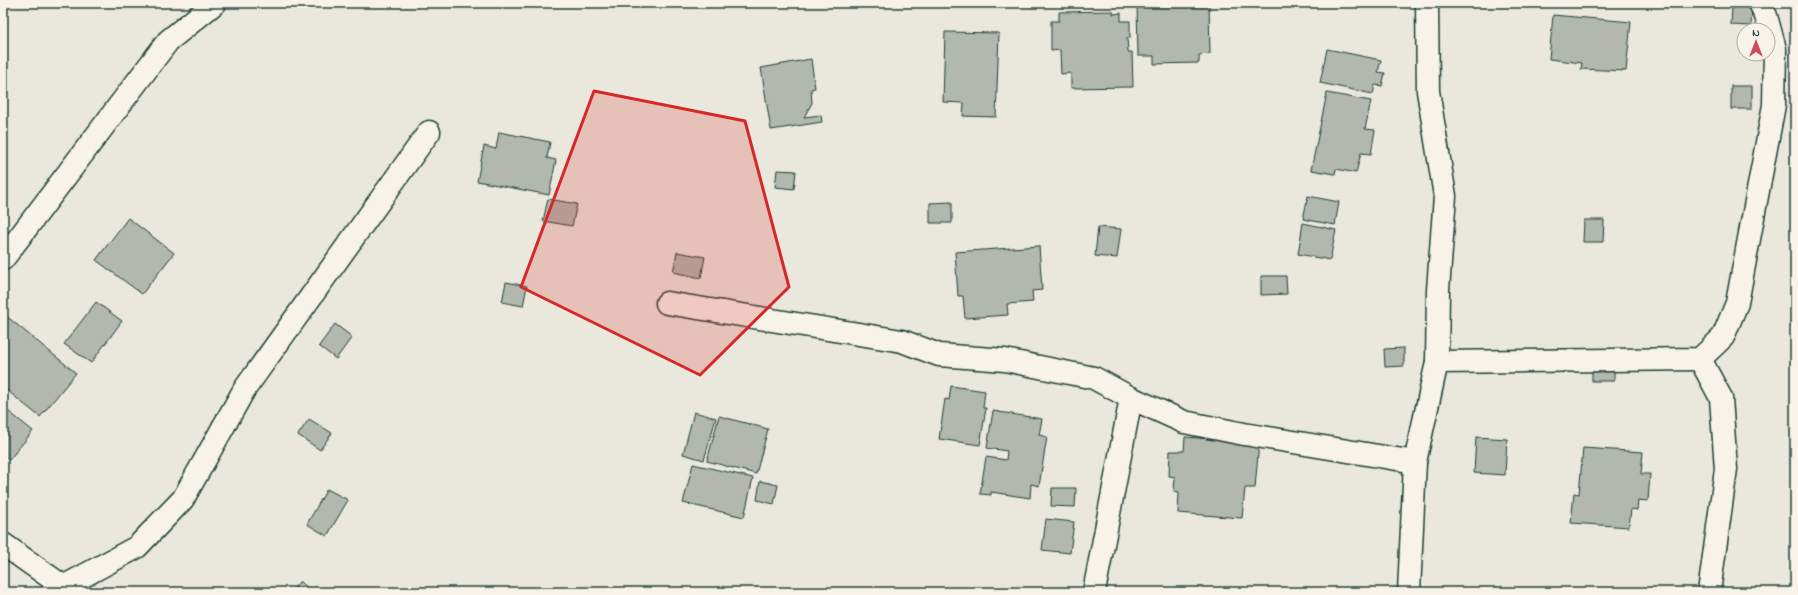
<svg xmlns="http://www.w3.org/2000/svg" width="1798" height="595" font-family="'Indie Flower',sans-serif">
  <rect width="100%" height="100%" fill="#eae8dd"/>
  <filter id="ink" filterUnits="userSpaceOnUse"><feTurbulence type="fractalNoise" baseFrequency=".025" numOctaves="2"/><feDisplacementMap in="SourceGraphic" scale="8" xChannelSelector="R" yChannelSelector="G"/><feConvolveMatrix kernelMatrix="1 2 1 2 8 2 1 2 1" color-interpolation-filters="sRGB"/></filter>
  <g filter="url(#ink)">
    <g fill="#b2b8ae" stroke="#1f3d34">
      <polygon points="1137,3 1209,3 1210,54 1199,55 1199,63 1154,64 1154,56 1138,56"/>
      <polygon points="1732,7 1752,8 1751,26 1731,25"/>
      <polygon points="1113,11 1113,14 1121,13 1121,21 1130,21 1130,38 1127,38 1128,52 1132,52 1133,87 1071,88 1071,73 1061,74 1060,50 1051,51 1051,21 1059,21 1059,12"/>
      <polygon points="1553,15 1631,22 1626,71 1581,69 1582,63 1549,59"/>
      <polygon points="945,32 999,33 996,117 963,116 964,103 943,102"/>
      <polygon points="1327,49 1381,60 1378,72 1385,73 1382,86 1375,85 1373,94 1320,83"/>
      <polygon points="811,59 815,88 811,89 812,103 804,117 821,115 822,122 771,130 761,68"/>
      <rect x="1731" y="86" width="21" height="23"/>
      <polygon points="1327,93 1371,101 1365,129 1375,130 1371,154 1361,153 1356,173 1336,169 1335,174 1311,170"/>
      <polygon points="499,132 550,142 547,158 556,160 549,195 477,181 484,146 496,149"/>
      <polygon points="777,170 796,171 794,189 775,187"/>
      <polygon points="1308,196 1339,202 1335,225 1303,219"/>
      <polygon points="548,199 577,204 572,226 543,221"/>
      <polygon points="952,202 952,223 930,223 930,203"/>
      <polygon points="128,218 174,253 142,294 96,260"/>
      <polygon points="1584,220 1604,220 1603,242 1583,242"/>
      <polygon points="1303,223 1336,230 1330,260 1298,254"/>
      <polygon points="1098,227 1121,229 1117,258 1095,256"/>
      <polygon points="1039,246 1042,290 1032,291 1033,302 1007,304 1008,315 965,318 963,296 958,296 955,252"/>
      <polygon points="677,252 705,257 701,278 673,272"/>
      <polygon points="1261,276 1286,276 1287,294 1261,295"/>
      <polygon points="506,282 527,286 523,306 502,302"/>
      <polygon points="96,302 122,321 91,363 64,344"/>
      <polygon points="5,315 76,373 40,417 3,387 3,317"/>
      <polygon points="335,324 352,337 336,359 319,346"/>
      <polygon points="1404,348 1404,366 1385,367 1384,349"/>
      <rect x="1592" y="361" width="22" height="20"/>
      <polygon points="951,386 985,391 983,408 986,408 980,445 939,439 945,399 949,400"/>
      <polygon points="3,407 33,431 9,460 3,455"/>
      <polygon points="993,411 1042,419 1039,435 1047,437 1039,486 1031,484 1030,498 991,492 991,495 980,494 986,457 1006,460 1007,451 987,448"/>
      <polygon points="694,412 716,418 704,460 683,454"/>
      <polygon points="719,416 768,429 756,474 707,461"/>
      <polygon points="309,419 332,433 320,450 298,435"/>
      <polygon points="1185,437 1259,443 1255,488 1245,488 1242,518 1178,513 1179,492 1174,491 1175,477 1169,476 1170,451 1184,451"/>
      <polygon points="1476,437 1507,439 1505,475 1474,473"/>
      <polygon points="1583,448 1643,452 1641,474 1650,474 1648,501 1638,500 1637,510 1631,509 1629,527 1571,523 1574,493 1579,494"/>
      <polygon points="693,464 753,478 744,517 683,503"/>
      <polygon points="760,481 778,485 774,504 757,500"/>
      <polygon points="1052,488 1076,488 1075,507 1051,506"/>
      <polygon points="327,489 348,500 327,536 307,524"/>
      <polygon points="1046,519 1074,522 1070,553 1042,550"/>
      <polygon points="300,581 312,592 291,592"/>
    </g>
    <g fill="none" stroke-linecap="round" stroke-linejoin="round">
      <defs>
        <g id="minor">
          <polyline points="3,259 168,41 215,3"/>
          <polyline points="667,303 902,341 939,355 1005,360 1094,378 1131,398 1184,422 1244,434 1415,462"/>
          <polyline points="1700,359 1721,398 1726,469 1709,592"/>
          <polyline points="1437,362 1700,359 1723,337 1737,303 1774,105 1775,49 1766,16 1760,3"/>
          <polyline points="3,544 71,592"/>
          <polyline points="63,587 137,547 183,499 244,390 429,132"/>
          <polyline points="1094,592 1131,398"/>
          <polyline points="1409,592 1415,462 1437,362 1438,290 1445,196 1428,91 1427,3"/>
        </g>
      </defs>
      <use href="#minor" stroke="#1f3d34" stroke-width="25"/>
      <use href="#minor" stroke="#f7f3e8" stroke-width="22"/>
    </g>
  </g>
  <path fill="#d62828" fill-opacity="0.2" stroke="#d62828" stroke-width="3" stroke-linejoin="round" d="M594,91L745,121L789,287L700,375L521,287Z"/>
  <rect width="1798" height="595" fill="none" stroke="#f7f3e8" stroke-width="16"/>
  <rect x="8" y="8" width="1782" height="579" fill="none" stroke="#1f3d34" stroke-width="1.5" filter="url(#ink)"/>
  <g transform="translate(1756 42)"><circle r="19" fill="#f7f3e8" stroke="#a1aaa0"/>
  <path d="M0-3L7 15L0 10L-7 15Z" fill="#d1495b"/>
  <text y="-6" font-size="11" font-weight="bold" text-anchor="middle" fill="#1f3d34">N</text>
  </g>
</svg>
